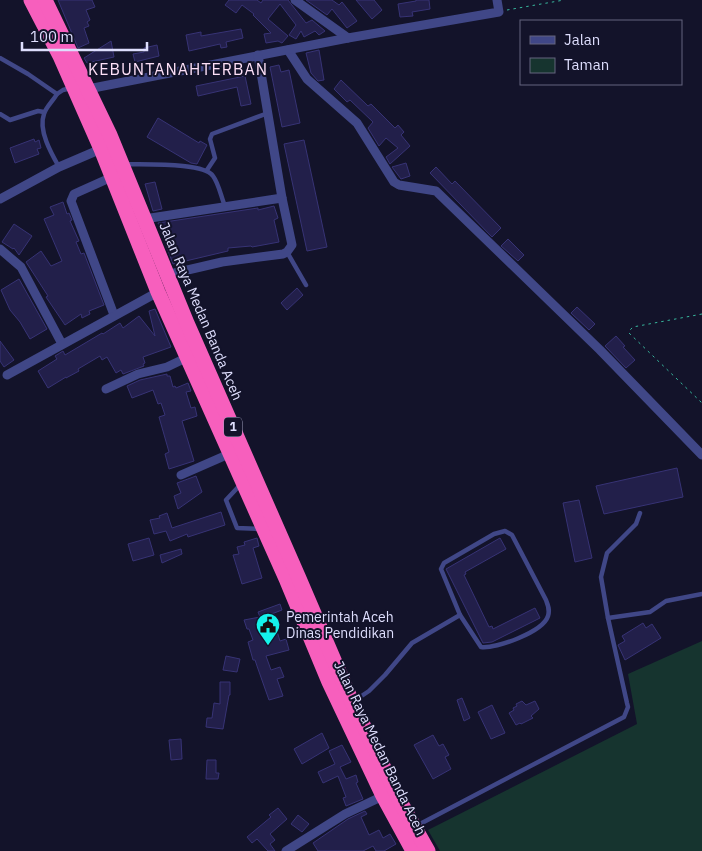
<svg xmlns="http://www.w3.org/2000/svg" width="702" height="851" font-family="'IBM Plex Sans',sans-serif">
  <rect width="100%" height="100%" fill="#13132a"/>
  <polygon fill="#16342f" points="702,641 702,851 440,851 428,830 637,724 628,674"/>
  <g fill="#221f4a" stroke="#373375">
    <polygon points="58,0 92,0 95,7 86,10 90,20 87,22 89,26 84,28 89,43 78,48"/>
    <polygon points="229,0 257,0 261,3 263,0 288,0 306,23 312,20 325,31 319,35 315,31 304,37 301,31 296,39 289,35 296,25 280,4 268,19 288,36 282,43 278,41 266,43 264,34 271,33 253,15 254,14 242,5 236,13 225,5"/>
    <polygon points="306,0 332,0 339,5 342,2 357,21 347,28 332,9 327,15"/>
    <polygon points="356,0 374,0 382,10 372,19"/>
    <polygon points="416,0 429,0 430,9 412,12 413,16 400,17 398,4 416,1"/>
    <polygon points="241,29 243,38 226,42 227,47 221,48 220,44 189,51 186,35 201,32 201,36"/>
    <polygon points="111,41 114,57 87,63 84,58"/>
    <polygon points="157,45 159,56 135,62 133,54 144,52 144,48"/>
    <polygon points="319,50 324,80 318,81 311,73 306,53"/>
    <polygon points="279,65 281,72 289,70 300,123 282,127 270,67"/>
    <polygon points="245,76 251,104 241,106 237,87 198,96 196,86"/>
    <polygon points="341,80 368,106 371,104 395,128 398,125 404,132 401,135 410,146 390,164 386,157 398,148 386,138 379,146 368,128 373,122 350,100 347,102 334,89"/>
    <polygon points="158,118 199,143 200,141 207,145 197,164 191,163 147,137"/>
    <polygon points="34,139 35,142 39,140 41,148 37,149 39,154 15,163 10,148"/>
    <polygon points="304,140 327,247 307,251 284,144"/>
    <polygon points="406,163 410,176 401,179 392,167"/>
    <polygon points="436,167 452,184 455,181 501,228 492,237 430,173"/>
    <polygon points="155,182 162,209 153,211 145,184"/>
    <polygon points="63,202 67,214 69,213 72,220 70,221 79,241 76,242 81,254 84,253 104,305 89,311 90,314 82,318 81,314 65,325 46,297 48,296 26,262 41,251 51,266 62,261 44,219 54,215 50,207"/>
    <polygon points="274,206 278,218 274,220 279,242 252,247 251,246 228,248 228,251 173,264 158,223 258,208 258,210"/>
    <polygon points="14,224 32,236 19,255 14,248 13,249 2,242"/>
    <polygon points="508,239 524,255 518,261 501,246"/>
    <polygon points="19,279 47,329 30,339 20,322 10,310 1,290"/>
    <polygon points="297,288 303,295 287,310 281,303"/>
    <polygon points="577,307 595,324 589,330 571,313"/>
    <polygon points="155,309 171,347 143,357 145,363 143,364 144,366 123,374 121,370 116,373 107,357 102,360 100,356 78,369 79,371 66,378 66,377 48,388 38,371 57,359 55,356 63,351 65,355 102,333 103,334 120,323 123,328 139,316 155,336 149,311"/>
    <polygon points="616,336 625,346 623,347 635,360 626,368 605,346"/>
    <polygon points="0,341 14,360 4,367 0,361"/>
    <polygon points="167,374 167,376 170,376 173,387 175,386 176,388 188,383 191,391 186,392 191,408 195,407 197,416 182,421 194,461 169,469 165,454 169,452 159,417 165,415 161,403 158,404 153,390 132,398 127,386 140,380"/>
    <polygon points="677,468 683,497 604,514 596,486"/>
    <polygon points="196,476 202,492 178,509 174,496 181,493 177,483"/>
    <polygon points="579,500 592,558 575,562 563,503"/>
    <polygon points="221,512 225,525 188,537 187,534 170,541 166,531 154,534 150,520 160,518 159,516 167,513 172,528 175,527"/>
    <polygon points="149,538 154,555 133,561 128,544"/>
    <polygon points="257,538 259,546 253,548 262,578 242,584 233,555 239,554 237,547 245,545 244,542"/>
    <polygon points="500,538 506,549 465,572 466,574 464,575 489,627 492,626 493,629 535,608 540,618 492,642 483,643 446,569"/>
    <polygon points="181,549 182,554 162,563 160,555"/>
    <polygon points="280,604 282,610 261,618 261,617 264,632 276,628 280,641 286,639 289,650 266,656 271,670 280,667 284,677 277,679 283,696 269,700 257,666 255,660 253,660 248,642 253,640 249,629 247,629 244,620 260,617 258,612"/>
    <polygon points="643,623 646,628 652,624 661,638 625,660 618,645 625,641 622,636"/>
    <polygon points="226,656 240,659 237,672 223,670"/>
    <polygon points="220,682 230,682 230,695 229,695 223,729 206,727 207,718 212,718 214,703 220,704"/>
    <polygon points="462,698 470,718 464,721 457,700"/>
    <polygon points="522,701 526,705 535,701 539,709 531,716 533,718 521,724 520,723 516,725 509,713 514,710 513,708 517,706 516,704"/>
    <polygon points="492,705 505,733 491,739 478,712"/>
    <polygon points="322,733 329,748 302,764 294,749"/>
    <polygon points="433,735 439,746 443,744 449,755 445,757 451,769 433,779 414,745"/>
    <polygon points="181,739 182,759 171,760 169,740"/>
    <polygon points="342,745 351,762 340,767 346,779 356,775 358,782 356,783 363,799 346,806 343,798 346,797 338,776 323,783 318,772 335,764 329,751"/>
    <polygon points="207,760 216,760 216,773 219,773 218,779 206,779"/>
    <polygon points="278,808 287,819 270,834 275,840 270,844 275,851 268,851 257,839 252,843 247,837 271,817 269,815"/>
    <polygon points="365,811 367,814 361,817 369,835 379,830 383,838 390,834 396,844 384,851 376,851 373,846 363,851 318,851 313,843 348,819"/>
    <polygon points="298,815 309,824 302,832 291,824"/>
  </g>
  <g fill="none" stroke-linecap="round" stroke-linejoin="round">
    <g stroke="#37b89e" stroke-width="1" stroke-dasharray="2.5 4" stroke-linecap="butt">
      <polyline points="507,10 564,0"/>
      <polyline points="702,314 633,327 629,331 629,333 702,403"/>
    </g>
    <g stroke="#404787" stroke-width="4.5">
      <polyline points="0,58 28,74 57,94 63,90 71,88"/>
      <path d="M57,94C53,101 46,107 44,114C38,130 51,153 59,167"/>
      <polyline points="0,114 10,120 38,111 44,112"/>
      <path d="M124,164C142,165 204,162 213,176C219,184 221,197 225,206"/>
      <polyline points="207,170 215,158 210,139 212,134 268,113"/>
      <polyline points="287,252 306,285"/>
      <polyline points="241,484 226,500 237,528 259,529"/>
      <path d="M505,531L512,535L546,600C548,605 550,610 548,616C543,632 496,649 481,647L460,615L441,569L444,563L494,534Z"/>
      <polyline points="608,618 650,612 666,601 702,594"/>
      <polyline points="354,701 369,691 385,675 412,643 460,615"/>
      <polyline points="418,825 624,717 628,707 627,703 608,618 601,577 607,553 636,524 640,513"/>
    </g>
    <g stroke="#404787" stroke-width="9">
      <polyline points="295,0 348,38"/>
      <polyline points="288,50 307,79 357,123 394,182 399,185 436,191 600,350 702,455"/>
      <polyline points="88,89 348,38 499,12 497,0"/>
      <polyline points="112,177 74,194 71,201 114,315"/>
      <polyline points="0,199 59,167 101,149"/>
      <polyline points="144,219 282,198"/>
      <polyline points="0,249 21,267 62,344"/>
      <polyline points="166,275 222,262 283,254 287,252 292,245 282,198 258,55"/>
      <polyline points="7,375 158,292"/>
      <polyline points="106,389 138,374 167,367 188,357"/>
      <polyline points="181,475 229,454"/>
      <polyline points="286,851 345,814 383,796"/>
    </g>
    <g stroke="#f75fbd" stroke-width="15">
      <polyline points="31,0 60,56 101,149 158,292 287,581 329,682 383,796 413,851"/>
      <polyline points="45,0 110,135 187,323 298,576 352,702 402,805 428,851"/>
    </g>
  </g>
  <defs>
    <symbol id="civic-pin" viewBox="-11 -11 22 30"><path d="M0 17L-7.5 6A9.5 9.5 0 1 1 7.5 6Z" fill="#14f3eb" stroke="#13132a"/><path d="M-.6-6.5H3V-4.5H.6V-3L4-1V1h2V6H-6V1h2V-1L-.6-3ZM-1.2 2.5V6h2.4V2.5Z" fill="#111"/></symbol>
  </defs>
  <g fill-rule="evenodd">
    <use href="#civic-pin" x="254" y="611" width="28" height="38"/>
  </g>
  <g text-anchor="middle" stroke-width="4" stroke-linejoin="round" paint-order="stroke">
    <rect fill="#13132a" stroke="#a1a1be" stroke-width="1" x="224" y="417.5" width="18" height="19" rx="4"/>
    <g font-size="12" font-weight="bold" fill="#dedefd">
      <text x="233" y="431">1</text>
    </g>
    <g font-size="14" fill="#dedefd" stroke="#13132a">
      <text transform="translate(201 311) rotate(67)" y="5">Jalan Raya Medan Banda Aceh</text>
      <text transform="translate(380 748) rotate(64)" y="5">Jalan Raya Medan Banda Aceh</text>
    </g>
    <g font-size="14" fill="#dedefd" stroke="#13132a" text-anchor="start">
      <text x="286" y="622">Pemerintah Aceh<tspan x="286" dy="16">Dinas Pendidikan</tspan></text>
    </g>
    <g font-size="16" letter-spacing="1" fill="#fde0f7" stroke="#13132a">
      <text x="178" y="75">KEBUNTANAHTERBAN</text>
    </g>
  </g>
  <rect x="520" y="20" width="162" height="65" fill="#13132a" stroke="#64647e"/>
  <rect x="530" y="36" width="25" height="8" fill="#404787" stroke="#64647e"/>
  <text x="564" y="45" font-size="15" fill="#dedefd">Jalan</text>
  <rect x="530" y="58" width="25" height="15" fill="#16342f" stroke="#64647e"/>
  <text x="564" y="70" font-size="15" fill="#dedefd">Taman</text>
  <path d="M22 42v8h125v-8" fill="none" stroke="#dedefd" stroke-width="2.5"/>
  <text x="30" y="42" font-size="15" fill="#dedefd" stroke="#13132a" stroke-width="4" paint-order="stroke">100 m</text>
</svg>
